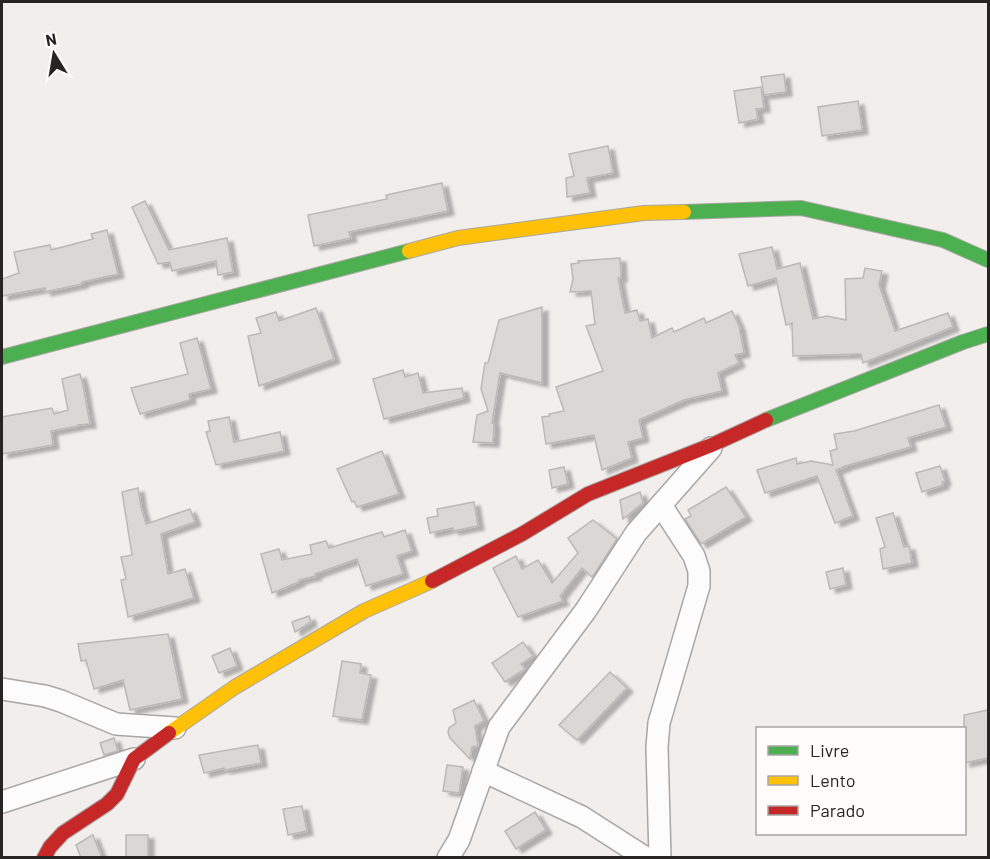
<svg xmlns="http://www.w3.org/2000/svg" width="990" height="859" font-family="Barlow,sans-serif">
  <defs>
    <filter id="shadow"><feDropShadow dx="6" dy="4" stdDeviation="1.5" flood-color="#0004"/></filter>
  </defs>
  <rect width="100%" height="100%" fill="#f1eeec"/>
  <g fill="#dad7d5" stroke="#bbb9b7" stroke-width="1.5" filter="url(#shadow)">
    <polygon points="784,74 786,92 764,95 761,77"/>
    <polygon points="761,87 764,108 756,109 758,119 739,123 734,91"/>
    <polygon points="858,101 862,130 822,136 818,107"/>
    <polygon points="608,146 613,173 587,178 590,193 567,197 566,178 574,176 569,154"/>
    <polygon points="442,183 448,211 349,232 351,238 314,246 308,215 387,199 386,195"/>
    <polygon points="145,201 169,250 227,238 233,272 218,275 216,261 172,271 170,262 158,264 132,207"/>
    <polygon points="107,230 118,274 82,282 82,284 45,292 45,288 2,296 2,279 19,273 14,252 50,245 51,250 93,239 91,234"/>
    <polygon points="772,247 777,269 800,263 813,319 827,316 846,320 845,279 863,278 865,268 882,271 879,285 895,331 948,313 953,327 863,363 861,354 793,356 792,323 786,325 776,278 748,286 739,254"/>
    <polygon points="620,258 621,278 618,278 625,313 637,310 640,321 648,319 652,338 672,328 674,332 704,318 706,323 732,311 739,326 744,353 735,355 739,363 718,373 722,391 684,400 639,420 643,438 628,442 632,458 602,470 594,435 546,444 542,417 550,416 549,414 564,411 556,387 603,371 586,326 595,324 591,291 570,292 573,279 571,264 579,263 578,261"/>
    <polygon points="542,307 542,383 500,373 492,423 494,423 493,443 473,442 477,415 488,411 481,389 485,363 488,363 499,320"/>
    <polygon points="316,308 334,359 259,386 248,336 261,333 256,318 276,312 279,321"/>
    <polygon points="197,338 211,389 189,394 190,400 140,414 131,388 188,374 180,343"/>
    <polygon points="403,370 405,377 418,373 423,393 462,388 464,398 384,419 373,379"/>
    <polygon points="80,374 83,385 90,424 78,425 78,426 51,431 53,445 2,454 2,417 52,408 54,414 68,410 62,379"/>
    <polygon points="939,405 946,427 908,438 911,447 842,467 845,467 836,470 853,516 835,523 817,476 765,493 757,470 796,458 797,464 811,461 833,465 830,451 837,449 834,434 854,431"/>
    <polygon points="229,417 234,442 280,432 284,451 216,465 206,432 210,431 208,421"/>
    <polygon points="382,451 399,494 357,507 354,501 352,502 337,469"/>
    <polygon points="940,466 945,481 942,482 943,485 922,492 916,473"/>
    <polygon points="564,467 568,484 552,488 549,470"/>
    <polygon points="726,487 746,517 701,544 685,519 691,516 688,510"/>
    <polygon points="138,488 141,507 146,524 190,509 195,522 161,534 168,574 185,569 194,598 128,617 121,580 126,579 121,557 132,555 122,492"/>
    <polygon points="640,492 643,503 623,519 620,500"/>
    <polygon points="474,502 478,526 453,531 453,528 430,533 427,518 438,516 437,509"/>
    <polygon points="893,513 904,547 909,546 912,563 883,569 880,549 885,547 876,518"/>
    <polygon points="593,520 617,539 595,573 592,577 582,568 560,596 563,601 518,617 493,568 516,556 522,569 538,560 552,583 578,553 568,538"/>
    <polygon points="405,530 412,551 397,556 403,574 366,586 357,559 315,574 316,576 299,580 299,582 272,593 261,554 279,549 282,560 312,554 310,545 326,541 329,548 382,532 384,537"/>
    <polygon points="843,568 846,585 830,589 826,572"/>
    <polygon points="309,616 311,622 295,632 292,622"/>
    <polygon points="168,634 182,699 130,710 123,680 94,689 86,660 81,661 78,644"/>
    <polygon points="523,642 533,656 521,664 525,669 505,682 492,663"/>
    <polygon points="230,648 237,666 219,673 212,656"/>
    <polygon points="342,661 361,664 360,673 371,675 362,720 333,716"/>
    <polygon points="610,672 627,688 577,740 559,725"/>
    <polygon points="474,700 484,721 475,726 478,746 472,747 470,759 450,738 448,732 449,728 456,723 453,710"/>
    <polygon points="988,710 988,758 964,763 964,715"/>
    <polygon points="114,738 118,751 104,755 100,743"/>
    <polygon points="258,745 261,763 225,770 224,768 204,773 199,755"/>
    <polygon points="447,765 463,767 459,793 443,791"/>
    <polygon points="302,806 307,831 288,835 283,809"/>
    <polygon points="535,812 546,830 516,849 505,831"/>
    <polygon points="92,835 93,835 102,858 81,858 76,845"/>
    <rect x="126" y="835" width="22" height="23"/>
  </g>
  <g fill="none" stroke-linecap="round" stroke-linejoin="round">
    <defs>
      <g id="street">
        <polyline points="2,689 45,696 61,701 116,724 175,728"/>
        <polyline points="483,771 582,817 646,858"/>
        <polyline points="2,802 134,759"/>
        <polyline points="448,858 459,840 499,727 586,610 636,533 711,448"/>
        <polyline points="660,858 657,747 659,723 699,586 699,571 694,556 661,505"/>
      </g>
      <g id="fast">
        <polyline points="684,212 801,208 943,240 988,260"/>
        <polyline points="2,357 409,251"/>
        <polyline points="766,420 963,342 988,334"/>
      </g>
      <g id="slow">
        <polyline points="409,251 458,238 644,213 684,212"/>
        <polyline points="169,733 235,687 364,611 432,581"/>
      </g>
      <g id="jam">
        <polyline points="432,581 522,534 588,494 714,444 766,420"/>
        <polyline points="44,858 50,847 63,833 107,804 117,794 134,759 169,733"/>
      </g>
    </defs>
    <use href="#street" stroke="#a8a6a4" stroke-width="24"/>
    <use href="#fast" stroke="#a8a6a4" stroke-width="16"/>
    <use href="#slow" stroke="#a8a6a4" stroke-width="16"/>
    <use href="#jam" stroke="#a8a6a4" stroke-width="16"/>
    <use href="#street" stroke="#fdfcfc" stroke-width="21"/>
    <use href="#fast" stroke="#4caf50" stroke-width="14"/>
    <use href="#slow" stroke="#ffc107" stroke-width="14"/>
    <use href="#jam" stroke="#c62828" stroke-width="14"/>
  </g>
  <rect width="990" height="859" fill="none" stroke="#272423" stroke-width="6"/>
  <rect x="756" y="727" width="210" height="108" fill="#fefbfa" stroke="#a8a5a4" stroke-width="1.5"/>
  <rect x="768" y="746" width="30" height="9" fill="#4caf50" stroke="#a8a5a4" stroke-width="1.5"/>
  <text x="810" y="757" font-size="18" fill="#272423">Livre</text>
  <rect x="768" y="776" width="30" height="9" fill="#ffc107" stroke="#a8a5a4" stroke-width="1.5"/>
  <text x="810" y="787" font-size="18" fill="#272423">Lento</text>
  <rect x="768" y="806" width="30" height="9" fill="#c62828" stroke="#a8a5a4" stroke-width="1.5"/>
  <text x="810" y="817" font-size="18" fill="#272423">Parado</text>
  <g transform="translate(54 54) rotate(349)" stroke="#fefbfa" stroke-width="4.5" paint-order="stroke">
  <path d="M0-4.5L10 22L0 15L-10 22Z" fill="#272423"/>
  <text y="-9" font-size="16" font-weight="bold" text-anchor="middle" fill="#272423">N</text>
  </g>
</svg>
